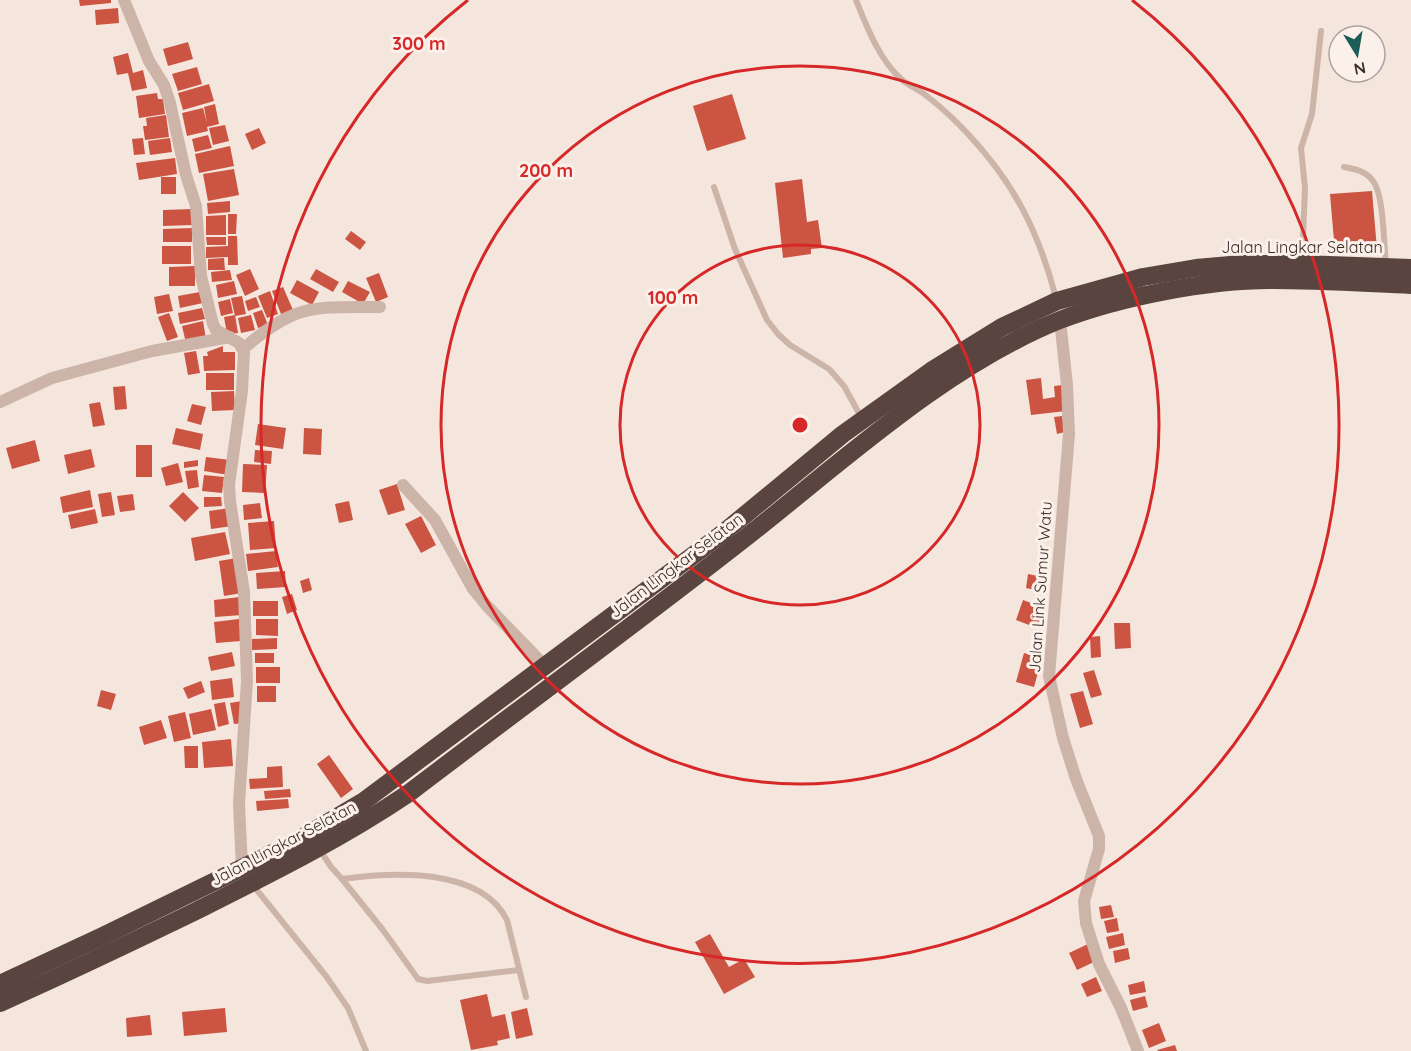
<svg xmlns="http://www.w3.org/2000/svg" width="1411" height="1051" font-family="Quicksand,sans-serif">
  <rect width="100%" height="100%" fill="#f4e6dd"/>
  <g fill="#cb5443">
    <polygon points="79,0 111,0 111,3 80,6"/>
    <polygon points="118,8 119,23 96,25 95,10"/>
    <polygon points="188,42 193,59 168,66 163,49"/>
    <polygon points="128,53 133,73 143,70 147,88 132,91 128,73 117,75 113,57"/>
    <polygon points="197,67 202,84 178,91 172,74"/>
    <polygon points="209,84 214,101 183,110 178,93"/>
    <polygon points="157,93 158,99 163,99 165,114 139,118 136,96"/>
    <polygon points="732,94 746,139 707,151 693,106"/>
    <polygon points="215,104 219,124 207,127 208,131 187,136 182,113 203,108 207,123 204,107"/>
    <polygon points="166,115 169,137 145,140 143,126 147,126 146,118"/>
    <polygon points="225,125 229,141 213,145 209,128"/>
    <polygon points="259,128 266,143 252,150 245,134"/>
    <polygon points="208,135 212,148 195,152 192,139"/>
    <polygon points="143,138 145,154 134,155 132,139"/>
    <polygon points="170,138 172,152 150,155 148,141"/>
    <polygon points="230,146 234,166 199,173 195,154"/>
    <polygon points="175,158 177,174 139,180 136,163"/>
    <polygon points="234,169 239,195 208,201 203,174"/>
    <rect x="161" y="177" width="15" height="17"/>
    <polygon points="802,179 807,222 818,220 822,248 811,249 811,254 783,258 775,183"/>
    <polygon points="1372,191 1377,249 1335,252 1330,194"/>
    <polygon points="230,201 230,212 208,214 207,203"/>
    <polygon points="192,209 193,225 163,226 163,210"/>
    <polygon points="228,214 237,214 236,234 228,234"/>
    <polygon points="226,215 226,235 206,235 206,216"/>
    <polygon points="192,228 192,242 163,242 163,229"/>
    <polygon points="351,231 366,242 360,250 345,239"/>
    <polygon points="228,236 237,236 238,265 228,265 228,257 206,258 206,247 228,246"/>
    <polygon points="206,237 226,237 226,245 207,245"/>
    <rect x="162" y="246" width="29" height="18"/>
    <polygon points="224,258 225,270 208,270 208,259"/>
    <polygon points="195,266 195,286 169,286 169,267"/>
    <polygon points="250,269 259,289 245,296 236,275"/>
    <polygon points="316,269 339,282 333,292 310,279"/>
    <polygon points="230,270 232,280 212,282 211,272"/>
    <polygon points="379,273 388,297 376,302 366,278"/>
    <polygon points="297,280 319,292 312,305 290,293"/>
    <polygon points="234,281 237,294 218,298 216,285"/>
    <polygon points="348,281 370,292 363,304 342,292"/>
    <polygon points="283,287 293,310 281,314 272,291"/>
    <polygon points="270,291 278,314 267,318 258,296"/>
    <polygon points="200,292 203,303 180,308 178,296"/>
    <polygon points="169,294 173,311 157,314 154,297"/>
    <polygon points="242,296 246,314 235,316 231,298"/>
    <polygon points="256,297 260,307 248,311 245,301"/>
    <polygon points="230,299 233,313 221,316 218,302"/>
    <polygon points="202,308 205,319 180,324 178,313"/>
    <polygon points="262,310 268,325 258,328 253,313"/>
    <polygon points="169,313 178,337 167,341 158,317"/>
    <polygon points="235,315 238,333 227,334 224,317"/>
    <polygon points="251,315 255,330 241,333 238,318"/>
    <polygon points="203,321 206,339 186,343 182,326"/>
    <polygon points="223,346 223,352 235,352 235,370 204,371 203,356 208,356 207,352"/>
    <polygon points="196,351 200,373 188,375 184,353"/>
    <rect x="206" y="373" width="28" height="17"/>
    <polygon points="1041,378 1043,399 1055,397 1054,386 1063,385 1066,411 1031,415 1026,380"/>
    <polygon points="125,386 127,409 115,410 113,387"/>
    <polygon points="234,391 235,410 212,411 211,392"/>
    <polygon points="100,402 105,425 93,427 89,404"/>
    <polygon points="192,404 206,407 201,425 187,421"/>
    <polygon points="1062,416 1065,432 1057,434 1054,417"/>
    <polygon points="258,424 286,428 283,449 255,445"/>
    <polygon points="176,428 203,434 200,450 172,444"/>
    <polygon points="304,428 322,429 321,455 303,454"/>
    <polygon points="35,440 40,461 12,469 6,448"/>
    <rect x="136" y="445" width="16" height="32"/>
    <polygon points="91,449 95,467 68,474 64,455"/>
    <polygon points="255,450 272,451 271,464 254,462"/>
    <polygon points="206,457 230,460 228,475 204,471"/>
    <polygon points="198,460 198,466 184,468 184,462"/>
    <polygon points="178,463 183,482 166,486 161,468"/>
    <polygon points="243,464 267,465 265,493 242,492"/>
    <polygon points="197,470 199,487 188,489 185,471"/>
    <polygon points="204,475 224,477 222,493 202,491"/>
    <polygon points="397,484 405,510 388,515 379,490"/>
    <polygon points="90,490 93,507 63,513 60,497"/>
    <polygon points="111,492 115,515 102,517 98,494"/>
    <polygon points="183,492 199,508 185,522 169,506"/>
    <polygon points="133,494 135,510 120,512 117,496"/>
    <polygon points="204,497 221,497 222,506 204,507"/>
    <polygon points="349,501 353,520 339,523 335,504"/>
    <polygon points="260,503 262,518 244,520 243,505"/>
    <polygon points="230,508 232,526 211,529 209,511"/>
    <polygon points="95,509 98,523 71,529 68,515"/>
    <polygon points="421,516 436,545 421,553 405,524"/>
    <polygon points="274,521 276,548 250,550 248,523"/>
    <polygon points="225,532 230,554 195,561 191,538"/>
    <polygon points="276,551 278,567 248,571 246,554"/>
    <polygon points="237,558 242,593 224,596 219,561"/>
    <polygon points="285,571 286,587 257,589 256,573"/>
    <polygon points="1028,574 1047,578 1044,592 1026,588"/>
    <polygon points="309,578 312,590 303,593 300,581"/>
    <polygon points="292,594 297,610 287,614 282,597"/>
    <polygon points="240,597 242,615 215,617 214,600"/>
    <polygon points="1023,600 1045,608 1037,628 1016,620"/>
    <rect x="253" y="601" width="25" height="15"/>
    <polygon points="239,619 241,641 216,643 214,622"/>
    <polygon points="256,619 278,619 278,636 256,635"/>
    <polygon points="1114,623 1130,623 1131,648 1115,649"/>
    <polygon points="1100,636 1101,657 1091,658 1090,637"/>
    <polygon points="277,638 277,649 252,650 252,639"/>
    <polygon points="232,652 235,666 211,671 208,657"/>
    <rect x="255" y="653" width="19" height="10"/>
    <polygon points="1024,653 1042,658 1034,687 1016,682"/>
    <rect x="256" y="667" width="24" height="16"/>
    <polygon points="1094,670 1102,695 1091,698 1083,673"/>
    <polygon points="232,678 234,697 212,700 210,681"/>
    <polygon points="201,681 205,692 188,699 183,688"/>
    <rect x="257" y="686" width="19" height="16"/>
    <polygon points="101,690 116,694 111,710 97,706"/>
    <polygon points="1083,691 1093,724 1080,728 1070,694"/>
    <polygon points="242,701 245,723 234,724 230,703"/>
    <polygon points="225,702 229,724 218,727 214,704"/>
    <polygon points="211,709 216,730 193,735 189,714"/>
    <polygon points="185,712 191,738 174,742 168,716"/>
    <polygon points="161,720 167,738 144,745 139,727"/>
    <polygon points="231,739 233,766 204,768 202,742"/>
    <polygon points="184,746 198,746 198,768 185,768"/>
    <polygon points="329,755 353,789 341,798 317,764"/>
    <polygon points="282,766 283,787 250,789 249,779 267,778 267,767"/>
    <polygon points="290,789 291,797 265,799 264,791"/>
    <polygon points="288,799 289,808 257,811 256,801"/>
    <polygon points="1111,905 1114,917 1101,919 1099,907"/>
    <polygon points="1117,918 1119,931 1107,933 1104,921"/>
    <polygon points="1123,933 1125,945 1109,949 1106,937"/>
    <polygon points="710,934 729,967 744,959 755,977 724,994 695,942"/>
    <polygon points="1088,944 1096,961 1077,970 1069,953"/>
    <polygon points="1128,948 1130,959 1115,963 1113,951"/>
    <polygon points="1096,977 1102,991 1087,997 1081,984"/>
    <polygon points="1144,981 1146,992 1130,995 1128,985"/>
    <polygon points="487,994 492,1017 505,1014 510,1038 497,1041 498,1045 471,1050 460,1000"/>
    <polygon points="1145,996 1148,1007 1133,1011 1130,1000"/>
    <polygon points="225,1008 227,1032 184,1036 182,1012"/>
    <polygon points="527,1008 533,1035 516,1039 511,1012"/>
    <polygon points="150,1015 152,1035 127,1037 126,1018"/>
    <polygon points="1159,1023 1166,1041 1149,1048 1142,1030"/>
    <polygon points="1175,1045 1177,1051 1158,1051 1157,1050"/>
  </g>
  <g fill="none" stroke-linecap="round" stroke-linejoin="round">
    <g stroke="#cdb4a8" stroke-width="6">
      <path d="M856,0C867,27 879,59 901,79C909,86 920,90 928,97C942,108 956,121 968,134C1015,184 1039,233 1056,298"/>
      <path d="M1344,167C1355,169 1366,171 1373,181C1384,195 1384,247 1386,266"/>
      <polyline points="714,187 735,249 767,320 778,334 790,345 829,369 844,386 861,417"/>
      <polyline points="1302,263 1305,188 1301,148 1312,114 1321,31"/>
      <path d="M320,850L331,867L342,879C392,872 481,867 507,920L526,997"/>
      <polyline points="342,879 383,930 418,979 427,981 519,970"/>
      <polyline points="252,884 326,976 348,1008 366,1051"/>
    </g>
    <g stroke="#cdb4a8" stroke-width="12">
      <polyline points="124,0 149,61 164,85 170,103 186,175 196,206 201,276 213,324 216,330 239,343 244,352 242,391 229,485 230,501 244,592 247,681 239,804 242,868"/>
      <polyline points="1060,320 1067,385 1069,434 1049,676 1063,738 1076,779 1099,836 1099,849 1084,901 1086,923 1099,964 1121,1008 1138,1051"/>
      <path d="M243,349C296,303 313,307 380,307"/>
      <polyline points="0,402 52,378 152,351 230,337"/>
      <polyline points="403,485 435,520 473,589 487,606 545,666"/>
    </g>
    <g stroke="#5a443f" stroke-width="18">
      <polyline points="0,984 103,936 291,844 364,801 723,533 843,434 931,371 1002,327 1057,301 1143,277 1196,268 1242,264 1302,264 1411,268"/>
      <path d="M0,1003C65,974 130,943 194,912C268,875 341,839 409,793C522,707 637,623 749,535C843,461 947,365 1060,320C1120,297 1207,280 1271,280C1318,280 1364,283 1411,285"/>
    </g>
  </g>
  <g fill="none" stroke="#d62828" stroke-width="3">
    <circle cx="800" cy="425" r="180"/>
    <circle cx="800" cy="425" r="359"/>
    <path d="M1132 0A539 539 0 1 1 468 0"/>
  </g>
  <g text-anchor="middle" stroke-width="6" stroke-linejoin="round" paint-order="stroke">
    <g font-size="16" fill="#392c29" stroke="#fbf1ea">
      <text x="1302" y="253">Jalan Lingkar Selatan</text>
      <text transform="translate(676 565) rotate(-37)" y="6">Jalan Lingkar Selatan</text>
      <text transform="translate(1040 587) rotate(-86)" y="6">Jalan Link Sumur Watu</text>
      <text transform="translate(283 843) rotate(-28)" y="6">Jalan Lingkar Selatan</text>
    </g>
  </g>
  <circle cx="800" cy="425" r="9" fill="#d62828" stroke="#fbf1ea" stroke-width="3"/>
  <g font-size="18" text-anchor="middle" font-weight="bold" fill="#d62828" stroke="#fbf1ea" stroke-width="6" stroke-linejoin="round" paint-order="stroke">
    <text x="419" y="50">300 m</text>
    <text x="546" y="177">200 m</text>
    <text x="673" y="304">100 m</text>
  </g>
  <g transform="translate(1357 54) rotate(169)"><circle r="28" fill="#fbf1ea" stroke="#ada29d" stroke-width="1.5"/>
  <path d="M0-4.5L10 22L0 15L-10 22Z" fill="#1c5d59"/>
  <text y="-9" font-size="16" font-weight="bold" text-anchor="middle" fill="#392c29">N</text>
  </g>
</svg>
